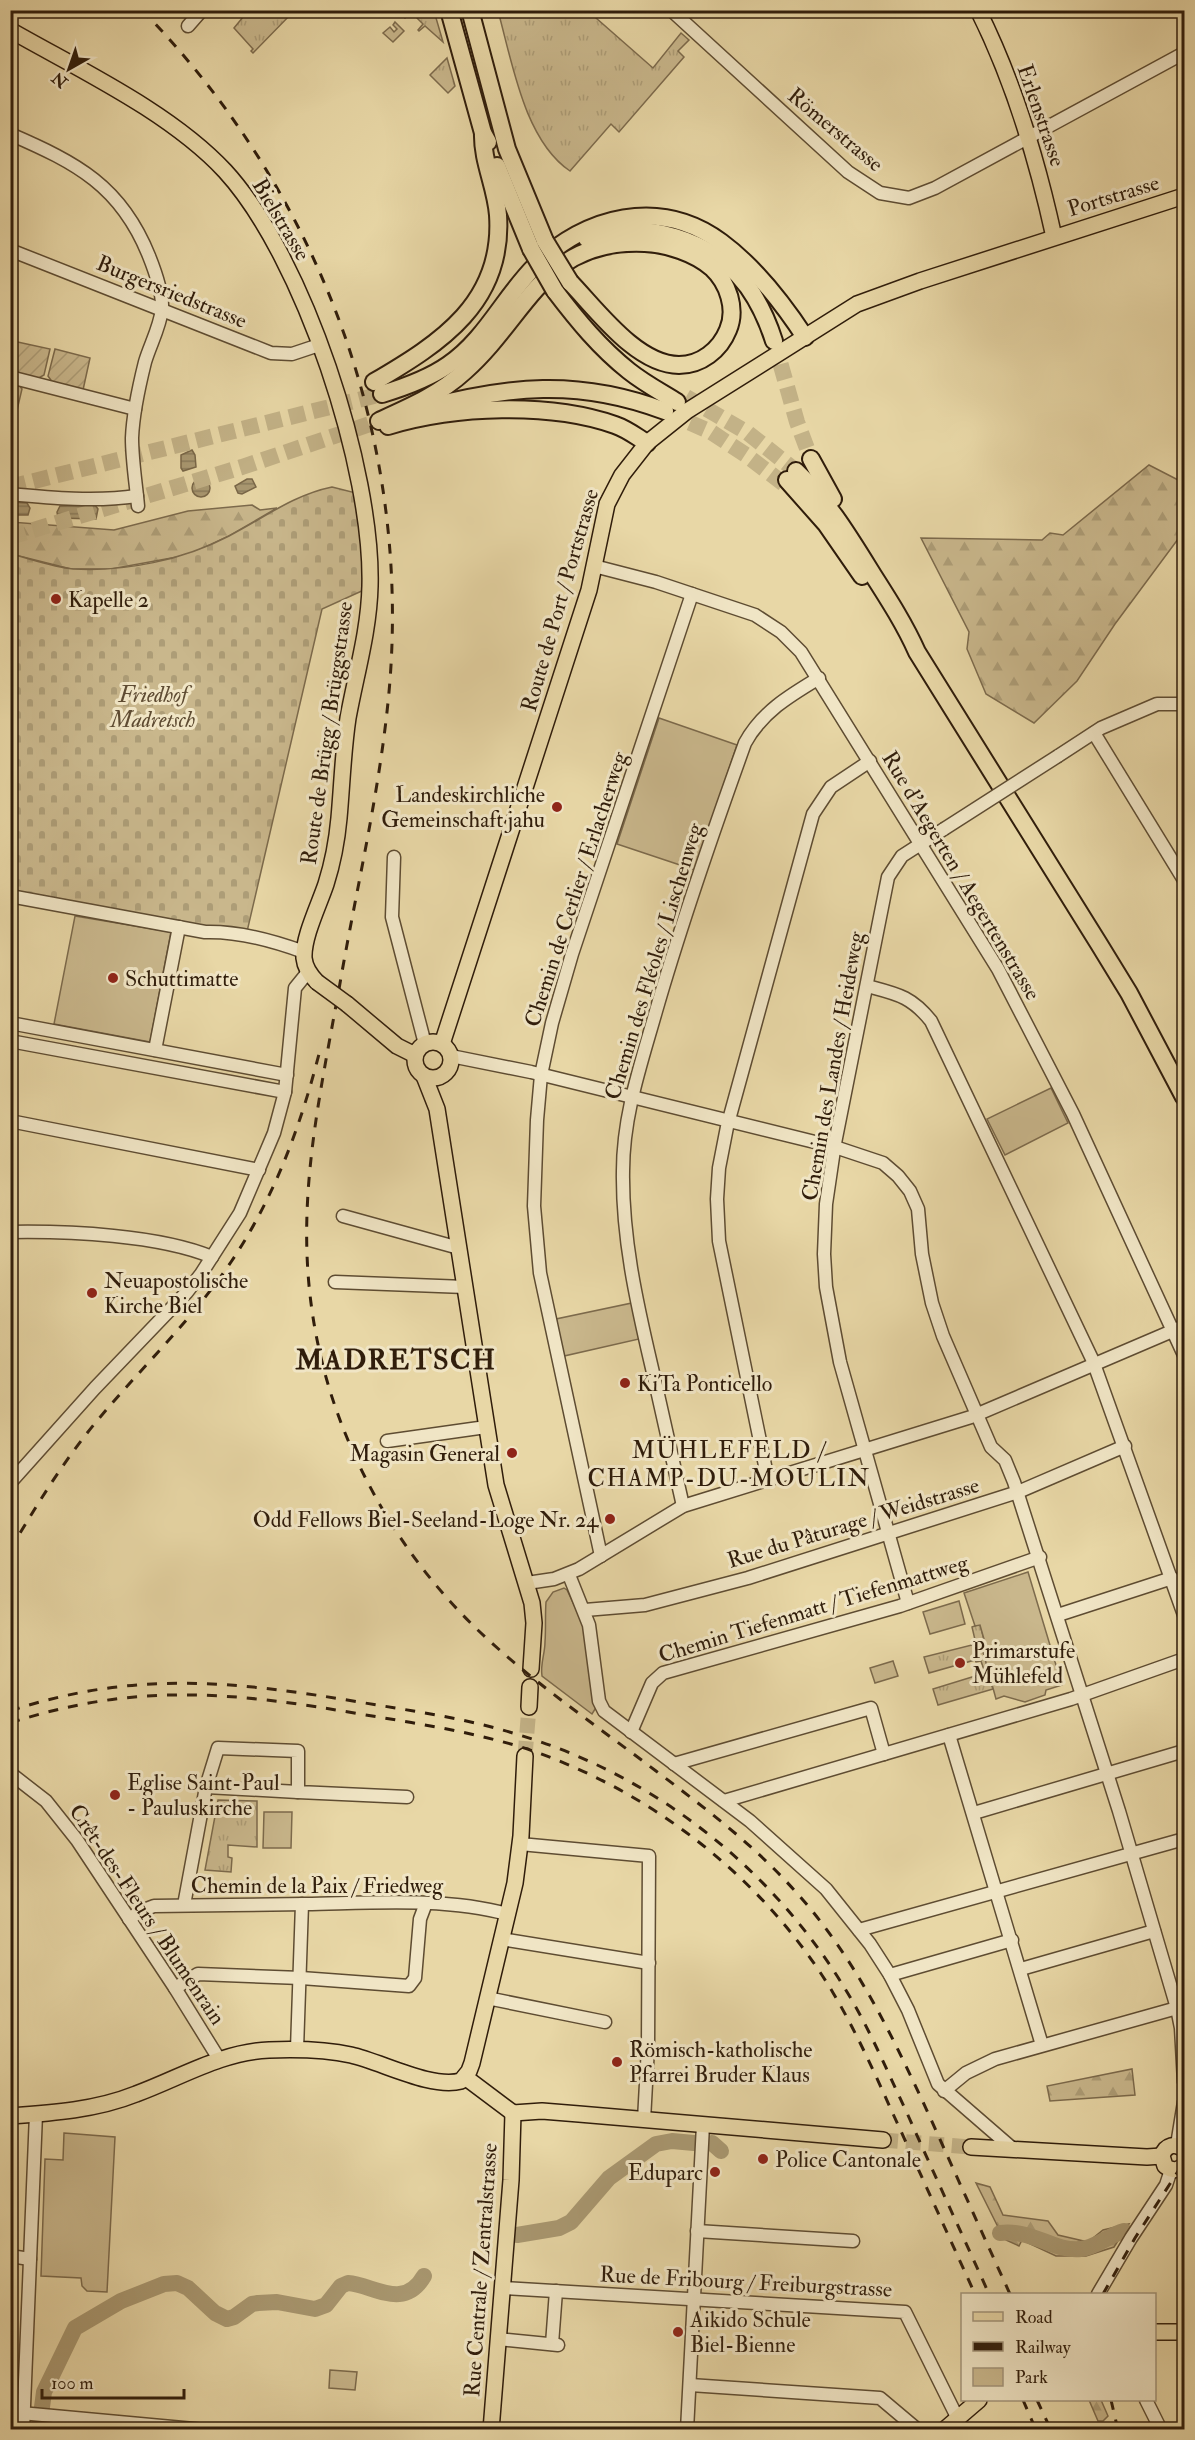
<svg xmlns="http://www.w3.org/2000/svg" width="1195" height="2440" font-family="'IM FELL Double Pica',serif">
  <defs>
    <pattern id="grass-tufts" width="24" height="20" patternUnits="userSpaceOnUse" patternTransform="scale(1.5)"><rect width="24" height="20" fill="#c9b78c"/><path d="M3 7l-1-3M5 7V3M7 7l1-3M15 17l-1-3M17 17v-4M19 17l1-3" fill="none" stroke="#ad9d77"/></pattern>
    <pattern id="forest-firs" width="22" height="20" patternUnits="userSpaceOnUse" patternTransform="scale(1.5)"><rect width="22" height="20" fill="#c9b78c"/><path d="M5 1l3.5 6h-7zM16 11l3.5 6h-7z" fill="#ad9d77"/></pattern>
    <pattern id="cemetery-stones" width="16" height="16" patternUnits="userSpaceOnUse" patternTransform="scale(1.5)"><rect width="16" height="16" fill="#c9b78c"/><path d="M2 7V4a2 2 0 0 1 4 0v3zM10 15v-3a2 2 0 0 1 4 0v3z" fill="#ad9d77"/></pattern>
    <pattern id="garden-furrows" width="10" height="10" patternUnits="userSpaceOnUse" patternTransform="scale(1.5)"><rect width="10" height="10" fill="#c9b78c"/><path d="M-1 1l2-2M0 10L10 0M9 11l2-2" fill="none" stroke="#ad9d77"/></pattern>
    <pattern id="water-rules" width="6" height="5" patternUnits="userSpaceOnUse" patternTransform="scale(1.5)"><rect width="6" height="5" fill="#a99871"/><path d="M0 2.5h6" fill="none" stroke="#8a7b5b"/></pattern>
  </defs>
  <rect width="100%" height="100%" fill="#e8d7a6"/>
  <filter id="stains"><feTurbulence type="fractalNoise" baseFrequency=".00333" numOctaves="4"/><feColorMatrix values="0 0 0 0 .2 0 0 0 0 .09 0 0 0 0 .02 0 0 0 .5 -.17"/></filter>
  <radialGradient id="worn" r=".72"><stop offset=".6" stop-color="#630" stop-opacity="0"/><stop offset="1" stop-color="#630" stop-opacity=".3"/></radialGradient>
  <g fill="url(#grass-tufts)" stroke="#7c6a4c" stroke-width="1.5">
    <polygon points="248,11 294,10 294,11 253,53 251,51 253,49 234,28"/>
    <polygon points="406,11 434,11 443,42 425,26 419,31 418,30 423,24 411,12 405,18 402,15"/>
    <path d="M498,11H588L653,68L681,33L689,40L678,51L684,57L619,132L611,124L570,171C524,140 512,61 498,11Z"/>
    <polygon points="395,22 404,31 393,42 383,33 390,27 394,32 397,29 393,25"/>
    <polygon points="447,58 455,86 448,93 430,75"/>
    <polygon points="980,1624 984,1640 980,1642 990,1674 988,1675 993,1689 938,1705 933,1689 985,1673 981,1661 976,1662 975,1660 929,1673 924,1657 976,1644 972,1627"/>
    <polygon points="218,1800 257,1801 257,1847 228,1845 228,1857 232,1858 231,1872 205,1870"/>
  </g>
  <g fill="url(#forest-firs)" stroke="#7c6a4c" stroke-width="1.5">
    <polygon points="1149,465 1184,483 1184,531 1115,624 1077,681 1034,723 986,694 967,649 969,632 921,538 1042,540 1050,533 1063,535"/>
    <polygon points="252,505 260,510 277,508 229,536 188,555 111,569 71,569 11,554 11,522 114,530 188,511"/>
    <polygon points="1132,2069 1135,2095 1050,2101 1047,2086"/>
    <polygon points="976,2183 990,2187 1003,2215 1048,2221 1058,2235 1088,2242 1103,2230 1129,2224 1114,2247 1086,2256 1056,2256 1022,2240 1019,2246 1006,2240 1005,2227 998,2227"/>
    <polygon points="1089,2400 1101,2400 1108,2416 1103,2421 1098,2421"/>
  </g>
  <path fill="url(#cemetery-stones)" stroke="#7c6a4c" stroke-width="1.5" d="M332,487L360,494L364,590L322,609L246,936L11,896V554C31,559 53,567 73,569C125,572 183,560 229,536C264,518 293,495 332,487Z"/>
  <g fill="#c9b78c" stroke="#7c6a4c" stroke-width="1.5">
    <polygon points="659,718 737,745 695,870 617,844"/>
    <polygon points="75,916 171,932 150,1042 54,1024"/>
    <polygon points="1051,1088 1068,1123 1005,1155 987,1119"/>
    <polygon points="632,1303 639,1339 564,1356 554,1322 556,1319"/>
    <polygon points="1028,1572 1062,1685 1046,1690 1045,1695 1025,1702 1004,1696 996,1699 980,1641 984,1639 980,1625 975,1626 964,1593"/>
    <path d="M564,1588L567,1590L587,1632L597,1706L592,1714L542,1676C540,1664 545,1654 545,1642C546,1628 545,1615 546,1602L553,1592Z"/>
    <polygon points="959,1601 965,1624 930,1634 923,1612"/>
    <polygon points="893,1661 898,1676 875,1683 870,1668"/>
    <polygon points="264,1812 292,1812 291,1848 263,1848"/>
    <polygon points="64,2133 115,2137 107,2292 87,2291 82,2286 81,2278 41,2276 45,2159 63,2160"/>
    <polygon points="330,2370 357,2372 355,2390 329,2388"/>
  </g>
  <g fill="url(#garden-furrows)" stroke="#7c6a4c" stroke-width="1.5">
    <polygon points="13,341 50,349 44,375 37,379 11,373 11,352"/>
    <polygon points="55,349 90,358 83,390 53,383 48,376"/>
    <polygon points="11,382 17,382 22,389 14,423 11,422"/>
  </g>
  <g fill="url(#water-rules)" stroke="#796748" stroke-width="1.5">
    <polygon points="192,450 195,455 196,467 183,471 181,468 181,455"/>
    <polygon points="247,479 252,479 256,487 242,494 238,493 235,486"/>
    <circle cx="201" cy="488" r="9"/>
    <polygon points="10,502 27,503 30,508 28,515 11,515"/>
    <polygon points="95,505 98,509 96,519 58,518 57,512 60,506"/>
  </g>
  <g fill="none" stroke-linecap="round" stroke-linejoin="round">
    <g stroke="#a99871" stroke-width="16">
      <polyline points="712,2143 721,2151"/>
      <path d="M1000,2233C1033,2229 1053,2252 1081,2249C1097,2247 1109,2235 1124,2231"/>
      <polyline points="517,2235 559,2228 571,2222 609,2178 656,2144 672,2141 694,2143"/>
      <path d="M39,2430L44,2392L75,2328L121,2301L164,2284L177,2283L188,2288L215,2313L227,2319L234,2317L252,2304L258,2303L277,2302L315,2309L326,2305L341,2286L348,2283C374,2285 404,2311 424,2276"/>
    </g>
    <g stroke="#c3b287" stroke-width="15" stroke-dasharray="15 8" stroke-linecap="butt">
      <polyline points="525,1756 529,1707"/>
      <polyline points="883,2140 971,2147"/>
    </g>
    <g stroke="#c3b287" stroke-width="16" stroke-dasharray="16 8" stroke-linecap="butt">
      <polyline points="774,341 797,422 811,459"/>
      <polyline points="686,397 748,433 796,471"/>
      <polyline points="668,413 711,432 746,455 784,484"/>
      <polyline points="10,487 382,394"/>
      <polyline points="10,537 242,467 379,421"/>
    </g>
    <defs>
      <g id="minor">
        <polyline points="671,10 848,172 880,193 909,198 935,188 1184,53"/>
        <polyline points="188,26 202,10"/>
        <path d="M10,134C77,163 121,186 149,256C155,271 163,293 162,309C160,327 150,345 145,362C139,386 133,413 132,438C132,460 136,484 138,506"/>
        <polyline points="10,250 271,353 292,354 319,345"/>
        <polyline points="10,377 135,409"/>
        <path d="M10,494C52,498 96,502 137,496"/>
        <polyline points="594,566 656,582 755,615 781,632 801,652 998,969 1073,1114 1184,1355"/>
        <polyline points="1094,733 1184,880"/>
        <polyline points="1058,756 1101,728 1157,704 1184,704"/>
        <polyline points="394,857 392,917 425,1044"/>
        <path d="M10,896L205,932C237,931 274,941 304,952"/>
        <path d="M867,986C897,994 911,996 931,1021L1093,1361L1184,1615"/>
        <polyline points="10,1023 287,1075"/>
        <polyline points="10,1041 285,1092"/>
        <polyline points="155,1050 179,927"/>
        <polyline points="451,1056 531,1072 835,1147 883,1163 898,1176 910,1191 918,1209 922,1254 932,1303 943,1336 991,1447 1005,1460 1014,1482 1119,1811 1177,2008 1181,2028 1184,2082"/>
        <polyline points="10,1121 259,1170"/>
        <polyline points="343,1216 459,1248"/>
        <path d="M10,1232C69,1231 159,1235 212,1257"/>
        <polyline points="335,1282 465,1287"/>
        <polyline points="387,1441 486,1427"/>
        <polyline points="768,1480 719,1241 717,1199 719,1168 727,1127 813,814 831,787 870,761"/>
        <polyline points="10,1483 95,1388 187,1292 201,1274 240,1213 274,1133 285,1092 295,988 308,972"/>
        <path d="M683,1506C672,1458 662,1411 651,1364C636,1300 622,1236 623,1171C623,1115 641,1064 656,1011C682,921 713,832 745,743C762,712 789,696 819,678"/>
        <polyline points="601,1556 540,1273 534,1206 537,1120 541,1075 552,1023 572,954 692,594"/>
        <polyline points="569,1575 589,1625 599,1701 604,1711 750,1821 826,1889 870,1944 890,1975 908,2010 938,2084 1013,2149"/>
        <polyline points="527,1583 554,1579 579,1569 683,1506 971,1417 1184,1326"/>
        <polyline points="908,1603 840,1362 826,1287 824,1254 826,1204 835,1143 888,877 902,856 944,829"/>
        <polyline points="585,1610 645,1605 748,1578 1018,1492 1125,1446"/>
        <polyline points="1058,1615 1172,1578"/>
        <polyline points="631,1732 652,1683 663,1673 900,1606 1040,1557"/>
        <polyline points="949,1735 1042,2045"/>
        <polyline points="674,1764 871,1708 884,1754"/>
        <polyline points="10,1773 46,1801 77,1840 175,1988 219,2059"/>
        <polyline points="206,1787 298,1792"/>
        <polyline points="724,1801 1071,1699 1184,1659"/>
        <polyline points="974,1813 1184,1751"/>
        <polyline points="520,1844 649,1856 648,2047 644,2120"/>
        <polyline points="184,1905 206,1787 218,1748 298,1751 298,1792 407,1797"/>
        <path d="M129,1919L141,1911L154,1906C205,1905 255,1905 306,1904C369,1903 446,1897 507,1914"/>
        <polyline points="859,1930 1184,1839"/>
        <polyline points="501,1939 649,1963"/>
        <polyline points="1021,1969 1154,1931"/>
        <polyline points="890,1975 1012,1940"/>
        <polyline points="175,1988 198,1974 301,1978 409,1986 415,1978 420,1919 426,1903"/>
        <polyline points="487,1998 605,2022"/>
        <polyline points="297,2049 302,1904"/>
        <polyline points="944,2091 966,2073 995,2059 1177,2008"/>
        <polyline points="1177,2145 1184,2102"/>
        <polyline points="697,2231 853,2241"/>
        <polyline points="10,2256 30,2259"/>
        <polyline points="503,2288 905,2312 957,2417"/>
        <polyline points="1098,2294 1131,2238 1166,2185 1171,2170"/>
        <polyline points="498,2339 558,2345"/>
        <polyline points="552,2344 556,2291"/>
        <polyline points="690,2385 880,2398 918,2430"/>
        <polyline points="1146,2400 1161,2430"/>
        <polyline points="10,2412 205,2430"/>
        <polyline points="23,2430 36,2114"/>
        <polyline points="687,2430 703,2125"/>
      </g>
      <g id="major">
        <path d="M978,10C1014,82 1037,159 1054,237"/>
        <path d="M10,30C80,70 170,112 225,171C304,257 373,470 370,586C369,631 356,674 348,718C343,751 342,785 339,818C337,840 333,862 326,884C319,905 303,937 304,958C305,968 310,975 317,982"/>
        <polyline points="347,1004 397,1046 415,1055"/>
        <circle cx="433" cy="1060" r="18"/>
        <polyline points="442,1044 589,590 607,504 622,475 647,443 687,411 857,304 920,281 1184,196"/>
        <polyline points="424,1076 437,1109 496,1485 532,1603 534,1623 531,1669"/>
        <polyline points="529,1707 530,1687"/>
        <polyline points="465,2077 513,2113"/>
        <polyline points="513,2113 542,2111 579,2114 883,2140"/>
        <path d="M10,2116C53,2113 96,2110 136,2094C180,2078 221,2052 269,2050C297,2049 324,2049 351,2055C382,2062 431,2089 461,2081L469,2071L472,2063L515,1883L521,1836L525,1756"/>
        <polyline points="971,2147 1147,2157 1162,2156"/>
        <path d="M1184,2150C1176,2142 1165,2145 1162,2156L1165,2166C1172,2171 1178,2171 1184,2165"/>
        <polyline points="1154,2332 1184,2332"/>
        <polyline points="491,2430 511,2180 513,2113"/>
        <polyline points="944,2430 979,2400"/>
      </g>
      <g id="highway">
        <polyline points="449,10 483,133 488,142"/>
        <polyline points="470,10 507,149 545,241"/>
        <polyline points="497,166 531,249"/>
        <path d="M587,239C643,218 713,239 748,287C760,304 768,322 774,341"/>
        <path d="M555,291C577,320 600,348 629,371C644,383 661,392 677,402"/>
        <path d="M374,382C441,343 504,302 498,215C496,187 482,161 483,133"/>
        <path d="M382,394C405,387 428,379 448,365C485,340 504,297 535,266C585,216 660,197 721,242C755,267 782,302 805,337"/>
        <path d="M421,409C508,386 578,378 665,411"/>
        <path d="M379,421C410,407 440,394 465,371C527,316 543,238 645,243C667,244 695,253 712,268C728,283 737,309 728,330C720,350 701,365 679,365C637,365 597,310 570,282"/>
        <path d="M388,426C455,406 549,402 615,425C627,429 637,437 647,443"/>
        <polyline points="811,459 833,499"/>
        <path d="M796,471C828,501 850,538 873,575C889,600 905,625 917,652L1099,944L1129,993L1184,1097"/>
        <polyline points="787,480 826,524 862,576"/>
      </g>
    </defs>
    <use href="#minor" stroke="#5e4c32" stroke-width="15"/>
    <use href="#major" stroke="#301d0b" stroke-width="18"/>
    <use href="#highway" stroke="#301d0b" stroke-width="20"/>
    <use href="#minor" stroke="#f0e5c5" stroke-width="12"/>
    <use href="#major" stroke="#e8d7a6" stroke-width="15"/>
    <use href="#highway" stroke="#e8d7a6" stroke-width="16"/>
    <g stroke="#301d0b" stroke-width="3" stroke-dasharray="10 10" stroke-linecap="butt">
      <path d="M142,10C319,191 412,439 389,692C380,791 356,890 339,989C313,1132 286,1246 330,1391C359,1483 411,1567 481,1633C535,1684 597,1726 656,1771C705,1808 754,1845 795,1891C855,1957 892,2035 929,2115C956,2175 983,2235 1010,2294"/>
      <path d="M10,1550C36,1506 63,1462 96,1422C141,1368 192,1320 231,1262C274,1198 300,1128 319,1054"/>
      <path d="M10,1711C134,1670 234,1681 359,1702C412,1711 465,1718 516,1734C652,1774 770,1866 844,1987C869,2027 887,2071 907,2113C934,2174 962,2234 989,2294"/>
      <path d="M10,1723C136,1682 233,1692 360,1714C414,1723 468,1731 521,1747C648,1788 763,1877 832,1991C856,2031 875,2074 894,2116C921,2175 948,2235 975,2294"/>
      <polyline points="1103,2294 1135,2238 1184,2162"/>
      <polyline points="1023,2400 1036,2430"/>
      <polyline points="1037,2400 1051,2430"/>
      <polyline points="1111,2400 1118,2430"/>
    </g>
    <defs>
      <polyline id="minor-bridge" points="944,829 1058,756"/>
      <polyline id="major-bridge" points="317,982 347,1004"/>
      <g id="highway-bridge">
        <polyline points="545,241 570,282"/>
        <polyline points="531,249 555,291"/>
      </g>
    </defs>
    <use href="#minor-bridge" stroke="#5e4c32" stroke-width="15" stroke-linecap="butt"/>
    <use href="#major-bridge" stroke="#301d0b" stroke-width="18" stroke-linecap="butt"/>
    <use href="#highway-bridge" stroke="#301d0b" stroke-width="20" stroke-linecap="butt"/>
    <use href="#minor-bridge" stroke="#f0e5c5" stroke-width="12"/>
    <use href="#major-bridge" stroke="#e8d7a6" stroke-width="15"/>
    <use href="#highway-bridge" stroke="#e8d7a6" stroke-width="16"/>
  </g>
  <g fill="#8f2418" stroke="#f0e5c5" stroke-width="2">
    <circle cx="56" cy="599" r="6"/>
    <circle cx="557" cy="807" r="6"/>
    <circle cx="113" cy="978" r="6"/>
    <circle cx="92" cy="1293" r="6"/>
    <circle cx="625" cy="1383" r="6"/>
    <circle cx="512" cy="1453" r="6"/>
    <circle cx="610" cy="1519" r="6"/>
    <circle cx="960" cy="1663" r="6"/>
    <circle cx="115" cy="1795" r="6"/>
    <circle cx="617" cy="2062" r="6"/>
    <circle cx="763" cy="2159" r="6"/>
    <circle cx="715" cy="2172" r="6"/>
    <circle cx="678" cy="2332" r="6"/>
  </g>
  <g text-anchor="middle" stroke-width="6" stroke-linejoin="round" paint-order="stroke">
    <g font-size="22" fill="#301d0b" stroke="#f0e5c5">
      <text transform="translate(1042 115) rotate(71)" y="8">Erlenstrasse</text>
      <text transform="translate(836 129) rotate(40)" y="8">Römerstrasse</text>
      <text transform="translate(1113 195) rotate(-17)" y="8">Portstrasse</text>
      <text transform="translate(282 219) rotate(59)" y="8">Bielstrasse</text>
      <text transform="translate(172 291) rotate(22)" y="8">Burgersriedstrasse</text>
      <text transform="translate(559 600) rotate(-74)" y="8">Route de Port / Portstrasse</text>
      <text transform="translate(326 733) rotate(-82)" y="8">Route de Brügg / Brüggstrasse</text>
      <text transform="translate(962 875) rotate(59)" y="8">Rue d'Aegerten / Aegertenstrasse</text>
      <text transform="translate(575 889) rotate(-72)" y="8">Chemin de Cerlier / Erlacherweg</text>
      <text transform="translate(653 961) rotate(-73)" y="8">Chemin des Fléoles / Lischenweg</text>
      <text transform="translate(832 1066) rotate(-80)" y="8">Chemin des Landes / Heideweg</text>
      <text transform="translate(853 1522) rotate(-17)" y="8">Rue du Pâturage / Weidstrasse</text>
      <text transform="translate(813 1608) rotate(-17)" y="8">Chemin Tiefenmatt / Tiefenmattweg</text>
      <text x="317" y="1893">Chemin de la Paix / Friedweg</text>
      <text transform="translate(148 1914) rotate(56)" y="8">Crêt-des-Fleurs / Blumenrain</text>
      <text transform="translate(480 2270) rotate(-86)" y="8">Rue Centrale / Zentralstrasse</text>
      <text transform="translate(746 2281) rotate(3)" y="8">Rue de Fribourg / Freiburgstrasse</text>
    </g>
    <g font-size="22" fill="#301d0b" stroke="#f0e5c5" text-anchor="start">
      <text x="68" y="607">Kapelle 2</text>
      <text x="545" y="802" text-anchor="end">Landeskirchliche<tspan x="545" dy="25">Gemeinschaft jahu</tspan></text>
      <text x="125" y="986">Schuttimatte</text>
      <text x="104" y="1288">Neuapostolische<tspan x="104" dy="25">Kirche Biel</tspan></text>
      <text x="637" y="1391">KiTa Ponticello</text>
      <text x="500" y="1461" text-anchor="end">Magasin General</text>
      <text x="598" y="1527" text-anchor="end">Odd Fellows Biel-Seeland-Loge Nr. 24</text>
      <text x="972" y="1658">Primarstufe<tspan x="972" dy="25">Mühlefeld</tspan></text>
      <text x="127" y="1790">Eglise Saint-Paul<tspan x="127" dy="25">- Pauluskirche</tspan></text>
      <text x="629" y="2057">Römisch-katholische<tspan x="629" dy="25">Pfarrei Bruder Klaus</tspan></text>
      <text x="775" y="2167">Police Cantonale</text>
      <text x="703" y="2180" text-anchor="end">Eduparc</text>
      <text x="690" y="2327">Aikido Schule<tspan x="690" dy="25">Biel-Bienne</tspan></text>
    </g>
    <g font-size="22" font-style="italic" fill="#5e4b32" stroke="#f0e5c5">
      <text x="153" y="702">Friedhof<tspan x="153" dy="25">Madretsch</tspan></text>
    </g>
    <g font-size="24" letter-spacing="1.5" fill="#301d0b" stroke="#f0e5c5">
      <text x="729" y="1458">MÜHLEFELD /<tspan x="729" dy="28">CHAMP-DU-MOULIN</tspan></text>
    </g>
    <g font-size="28" font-weight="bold" letter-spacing="1.5" fill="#301d0b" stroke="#f0e5c5">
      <text x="396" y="1369">MADRETSCH</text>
    </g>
  </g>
  <rect width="1195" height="2440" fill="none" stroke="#e8d7a6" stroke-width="36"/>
  <rect x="12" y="12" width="1171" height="2416" fill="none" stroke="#301d0b" stroke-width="3"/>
  <rect x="18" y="18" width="1159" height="2404" fill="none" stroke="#301d0b" stroke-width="1.5"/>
  <rect x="961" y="2293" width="195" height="108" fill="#f0e5c5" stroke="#a3957b" stroke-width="1.5"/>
  <rect x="973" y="2312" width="30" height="9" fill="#e8d7a6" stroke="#a3957b" stroke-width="1.5"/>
  <text x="1015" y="2323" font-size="18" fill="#301d0b">Road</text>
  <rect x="973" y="2342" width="30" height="9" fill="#301d0b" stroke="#a3957b" stroke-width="1.5"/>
  <text x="1015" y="2353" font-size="18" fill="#301d0b">Railway</text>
  <rect x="973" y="2368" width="30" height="18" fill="#c9b78c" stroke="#a3957b" stroke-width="1.5"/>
  <text x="1015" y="2383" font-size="18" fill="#301d0b">Park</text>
  <g transform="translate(69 69) rotate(220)" stroke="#f0e5c5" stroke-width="4.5" paint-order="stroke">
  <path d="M0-4.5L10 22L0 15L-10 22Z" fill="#301d0b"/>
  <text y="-9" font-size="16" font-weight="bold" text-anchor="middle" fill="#301d0b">N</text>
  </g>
  <path d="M42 2389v9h142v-9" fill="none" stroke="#301d0b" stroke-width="3"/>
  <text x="51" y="2389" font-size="18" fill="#301d0b" stroke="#f0e5c5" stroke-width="4.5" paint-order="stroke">100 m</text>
  <rect width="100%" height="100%" filter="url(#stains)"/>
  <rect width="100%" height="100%" fill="url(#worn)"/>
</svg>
